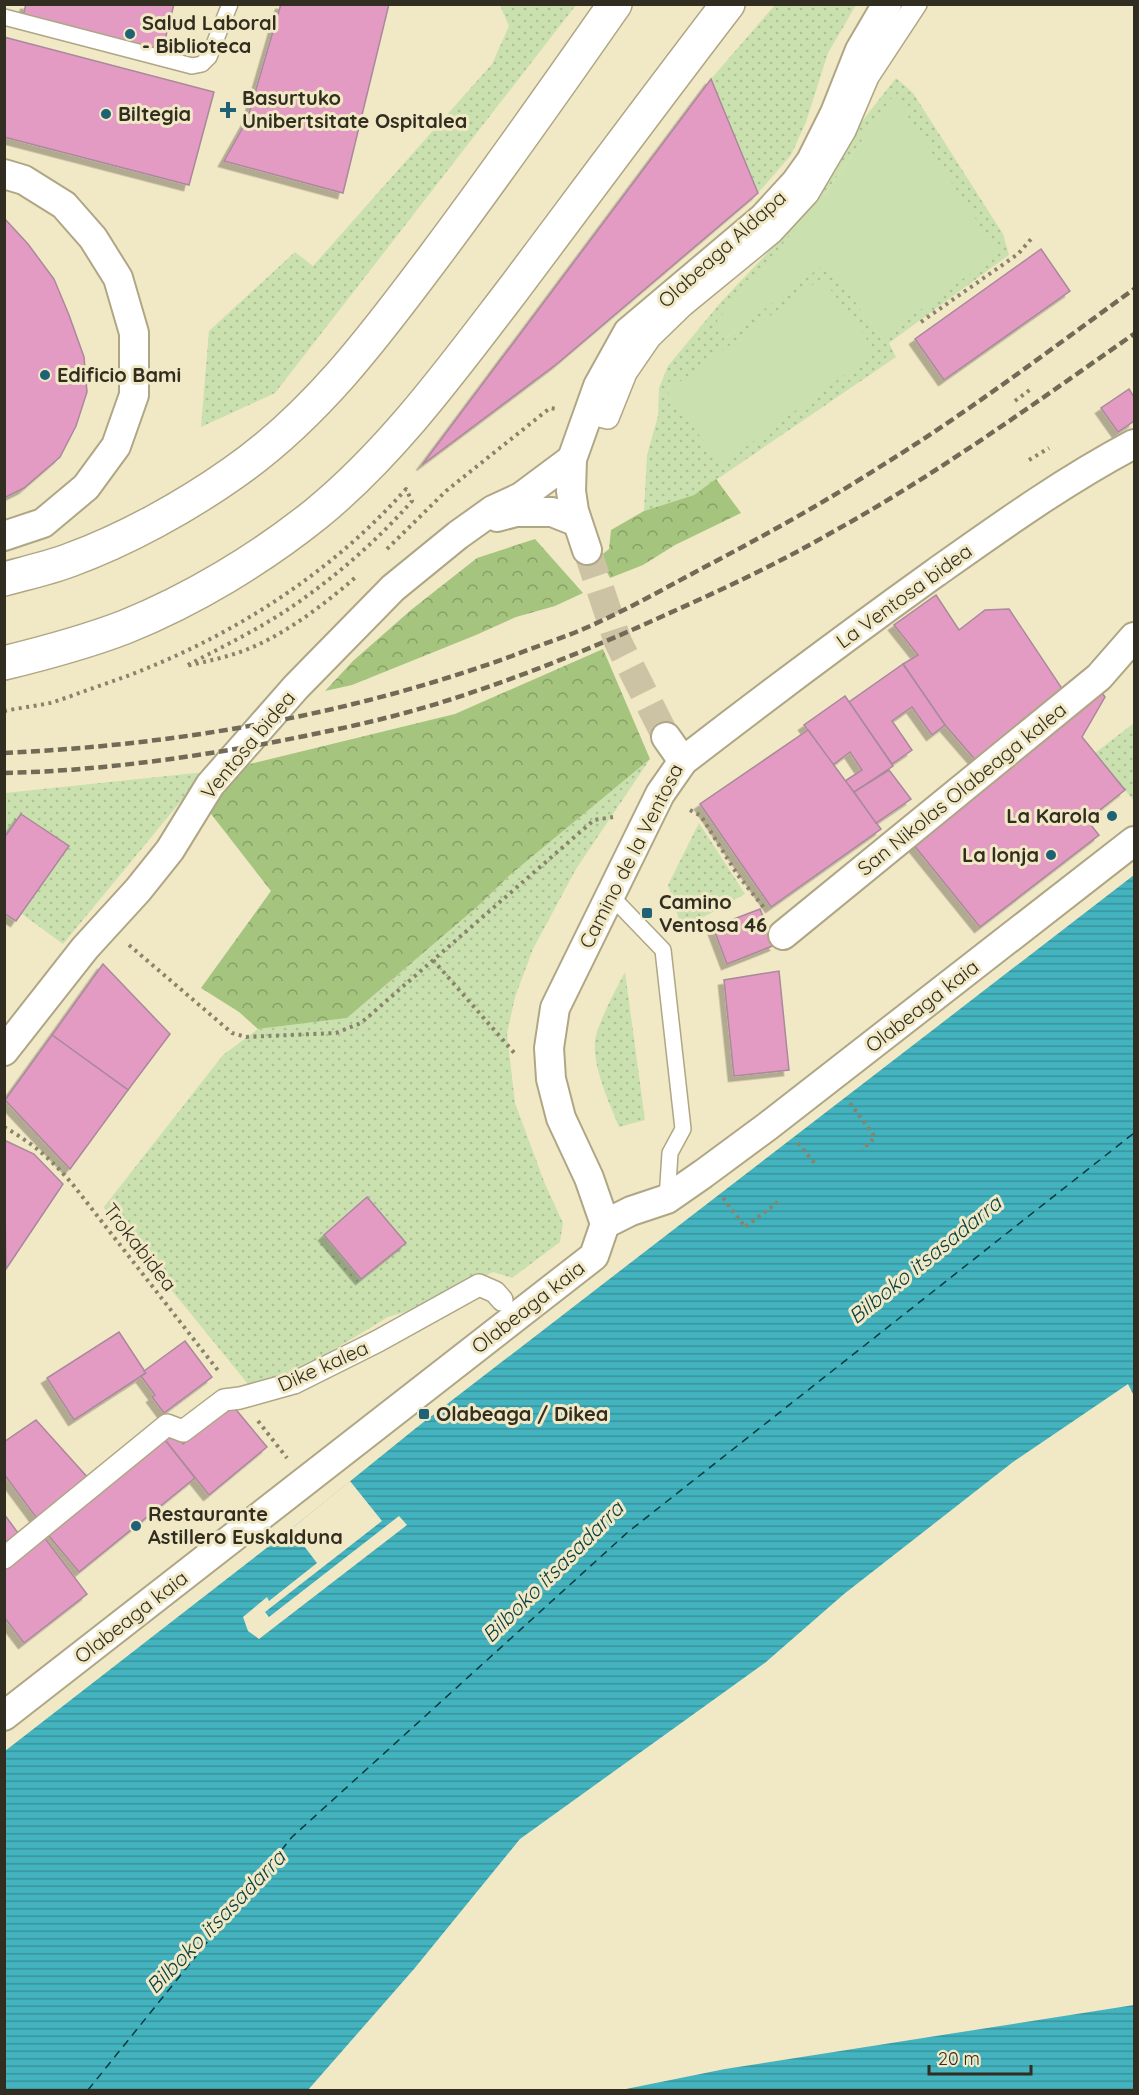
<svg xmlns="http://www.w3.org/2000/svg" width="1139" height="2095" font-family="Quicksand,sans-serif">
  <defs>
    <pattern id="grass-dots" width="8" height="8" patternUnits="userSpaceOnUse" patternTransform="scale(1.5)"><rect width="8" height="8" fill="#cae1af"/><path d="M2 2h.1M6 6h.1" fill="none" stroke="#aec196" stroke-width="1.8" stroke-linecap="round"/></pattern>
    <pattern id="forest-crowns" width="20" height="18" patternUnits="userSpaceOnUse" patternTransform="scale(1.5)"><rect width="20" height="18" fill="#a5c47e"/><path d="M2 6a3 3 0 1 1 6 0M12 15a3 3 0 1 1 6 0" fill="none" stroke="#87a067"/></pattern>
    <pattern id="water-rules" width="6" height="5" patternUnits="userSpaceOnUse" patternTransform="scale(1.5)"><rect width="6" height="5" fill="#43b3bf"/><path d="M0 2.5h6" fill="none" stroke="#39929b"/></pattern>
    <filter id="shadow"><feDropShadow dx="-5.5" dy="5.5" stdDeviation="0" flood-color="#0004"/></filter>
  </defs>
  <rect width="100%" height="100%" fill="#f1e8c5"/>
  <g fill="url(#grass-dots)" fill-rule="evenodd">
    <polygon points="500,5 576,5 275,393 201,427 209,331 295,252 313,266 492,64 509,26"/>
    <polygon points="775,5 856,5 828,53 806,122 791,155 758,193 711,79"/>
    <path d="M896,78L913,93L1003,234L1009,255L889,343L896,357L694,495L644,511L647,455L658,416L659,388L668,366L721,302L805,213L859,125ZM891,99L882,338L826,262L724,339Z"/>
    <polygon points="1134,723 1134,801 1095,753"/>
    <polygon points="650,759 576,869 533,949 515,997 507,1034 515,1103 545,1184 563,1223 560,1242 512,1278 493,1272 429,1305 388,1317 305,1367 252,1389 104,1207 223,1055 258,1029 347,1018 477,907 510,875"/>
    <polygon points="205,772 63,944 22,914 68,846 21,814 5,838 5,793"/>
    <polygon points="699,823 745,894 682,929 668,885"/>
    <path d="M625,972L645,1120L619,1127C609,1102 588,1058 597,1032C604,1011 615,991 625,972Z"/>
  </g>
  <g fill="url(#forest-crowns)">
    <polygon points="716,479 741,513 675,545 643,565 610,578 599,557 609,549 611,530 644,511 694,495"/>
    <polygon points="535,539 583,593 555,606 516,617 476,635 352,685 325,691 353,661 411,610 477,558"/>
    <polygon points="603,649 650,759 510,875 477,907 347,1018 258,1029 239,1012 201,988 271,891 208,810 242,766 455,714"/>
  </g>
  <g fill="#cae1af">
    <polygon points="891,98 902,107 998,253 882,338 826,263 724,339 717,321 826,193"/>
    <polygon points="822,278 876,352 721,465 667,391"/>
  </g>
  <g fill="url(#water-rules)">
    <polygon points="1134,875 1134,1396 1128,1384 1013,1462 844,1594 766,1662 520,1839 414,1969 308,2090 5,2090 5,1751 291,1529 416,1428"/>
    <polygon points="1134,2005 1134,2090 621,2090 725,2069"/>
  </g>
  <polygon fill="#f1e8c5" points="350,1481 382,1521 265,1612 269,1617 399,1516 407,1525 259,1639 248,1631 243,1617 267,1597 269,1601 317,1563 291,1529"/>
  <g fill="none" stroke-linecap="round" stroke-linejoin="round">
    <polyline stroke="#073c41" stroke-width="1.5" stroke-dasharray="8 6" stroke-linecap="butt" points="88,2090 292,1837 628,1532 1134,1133"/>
  </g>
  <g fill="#e39bc4" stroke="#a9899a" stroke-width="1.5" filter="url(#shadow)">
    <polygon points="26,4 174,4 162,52 23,16"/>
    <polygon points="281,4 389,4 343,193 224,161 247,120"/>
    <polygon points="4,37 214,92 189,185 4,137"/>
    <polygon points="711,79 758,193 558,363 422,465"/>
    <polygon points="4,218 28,244 54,279 69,315 84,357 87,392 76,426 60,457 24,488 4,498"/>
    <polygon points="1041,249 1070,291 944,380 915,339"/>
    <polygon points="1129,389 1134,397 1134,421 1118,432 1101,408"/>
    <polygon points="936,595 959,630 985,610 1009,609 1063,690 978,763 945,725 903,664 918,655 894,625"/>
    <polygon points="903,664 945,725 932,735 912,707 892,721 912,750 892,764 849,702"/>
    <polygon points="1098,687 1105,697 1082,737 1125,790 1087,820 1099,835 980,927 913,844"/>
    <polygon points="845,696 893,766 854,792 845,781 862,770 850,752 833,765 804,725"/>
    <polygon points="808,730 881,829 771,907 700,804"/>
    <polygon points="889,770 911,799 876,823 854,792"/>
    <polygon points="21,814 69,846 16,921 4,913 4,838"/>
    <polygon points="760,909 775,945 727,964 713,927"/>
    <polygon points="103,964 170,1034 128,1090 52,1035"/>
    <polygon points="779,971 789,1070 734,1076 724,980"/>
    <polygon points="52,1035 128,1090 70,1169 5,1100"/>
    <polygon points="4,1140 34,1154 63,1184 6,1269"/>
    <polygon points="367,1197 406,1243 361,1279 324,1235"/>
    <polygon points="119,1332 146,1373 74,1420 47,1378"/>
    <polygon points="185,1341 212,1377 164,1413 152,1397 155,1395 141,1376 146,1373 144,1371"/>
    <polygon points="233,1406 267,1447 209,1495 161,1435 171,1429 183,1444"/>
    <polygon points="36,1420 89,1479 38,1520 4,1474 4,1442"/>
    <polygon points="161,1435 195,1478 79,1572 44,1530"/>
    <polygon points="4,1514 21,1537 4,1549"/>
    <polygon points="44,1537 87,1594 24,1643 4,1617 4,1567"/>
  </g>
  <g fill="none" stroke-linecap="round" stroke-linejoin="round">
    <polyline stroke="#cbc3a4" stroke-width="28" stroke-dasharray="28 14" stroke-linecap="butt" points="587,550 618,642 666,737"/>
    <defs>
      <g id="service">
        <polyline points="4,17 192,66 202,64 209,57 230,4"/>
        <polyline points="610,895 663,950 683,1129 670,1153 667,1199"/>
      </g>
      <g id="pedestrian">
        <polyline points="588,413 608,418 626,373 650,338 683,306 772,233 808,194 845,131 868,77 916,4"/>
        <polyline points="4,1558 167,1425 183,1431 224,1400 240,1398 294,1383 378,1341 479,1285 495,1292 502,1300"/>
      </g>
      <g id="minor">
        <polyline points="4,174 24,180 64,205 93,238 118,278 134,333 134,395 116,446 86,487 43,523 4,536"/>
        <polyline points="497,517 516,512 552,512 577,522"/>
        <polyline points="587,550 574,511 571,491 572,459 598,386 628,332 763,218 796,182 811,161 835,113 860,50 887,4"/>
        <polyline points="666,737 683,761"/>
        <polyline points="783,935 1099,677 1134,637"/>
        <polyline points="4,1051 85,948 138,890 170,850 210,785 296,687 393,588 458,535 493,510 521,497 572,459"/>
        <path d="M605,1224L589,1178L561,1118L551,1079L549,1048L555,1008L660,794L683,761C766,697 850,634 935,573C1000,527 1064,481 1134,444"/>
        <polyline points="4,1716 594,1256 605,1224 631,1211 667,1199 703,1174 768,1126 1134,841"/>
      </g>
      <g id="motorway">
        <path d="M4,579C26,573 49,568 70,560C125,540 185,507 233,473C314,417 374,337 433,258C495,175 555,90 615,4"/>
        <path d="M4,663C45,653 86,642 125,627C192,600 260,559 316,514C392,452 453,368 512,291C584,195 655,99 728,4"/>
      </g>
    </defs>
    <use href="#service" stroke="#afa685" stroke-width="18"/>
    <use href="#pedestrian" stroke="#afa685" stroke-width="24"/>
    <use href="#minor" stroke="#afa685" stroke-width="32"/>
    <use href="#motorway" stroke="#afa685" stroke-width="36"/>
    <g stroke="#89836c" stroke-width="4" stroke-dasharray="3 4.5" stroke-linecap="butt">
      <polyline points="921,322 1018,254 1032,238"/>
      <polyline points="1015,401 1031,389"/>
      <polyline points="1029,460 1049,448"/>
      <polyline points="387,549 446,491 550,408 557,409"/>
      <path d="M4,711C19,708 35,706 50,703C67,698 84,691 102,685C217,646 325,580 406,489L412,501C376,542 333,579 287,610C255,631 220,648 186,666C209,661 232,656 253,647C291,630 326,603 357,576"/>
      <polyline points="690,810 701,816 737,874 765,909"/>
      <polyline points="129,945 232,1033 246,1037 336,1033 361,1023 594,820 613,817"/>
      <polyline points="433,960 517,1056"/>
      <polyline points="850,1103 875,1137 862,1150"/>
      <path d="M4,1127C34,1144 52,1160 74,1186L220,1373"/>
      <polyline points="798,1143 817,1166"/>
      <polyline points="723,1198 745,1227 778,1202"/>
      <polyline points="258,1421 287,1458"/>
    </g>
    <use href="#service" stroke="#fff" stroke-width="15"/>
    <use href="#pedestrian" stroke="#fff" stroke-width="21"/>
    <use href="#minor" stroke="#fff" stroke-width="28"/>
    <use href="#motorway" stroke="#fff" stroke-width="33"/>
    <g stroke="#706a56" stroke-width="4.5" stroke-dasharray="9 4.5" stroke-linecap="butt">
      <path d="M4,753C177,745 350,715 512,656C537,646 563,638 588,627C626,610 662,590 699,570C760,538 820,505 878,468C967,413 1050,350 1134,289"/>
      <path d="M4,773C93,771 182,759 269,743C331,731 395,718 455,698C526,675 595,647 663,616C719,591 775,565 829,534C936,475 1035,403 1134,334"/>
    </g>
  </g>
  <g fill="#1f6175" stroke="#f1e8c5" stroke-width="2">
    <circle cx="130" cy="34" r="6"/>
    <path d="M225 101h6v6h6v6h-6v6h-6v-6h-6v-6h6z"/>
    <circle cx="106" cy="114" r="6"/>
    <circle cx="45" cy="375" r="6"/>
    <circle cx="1112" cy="816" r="6"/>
    <circle cx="1051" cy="855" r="6"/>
    <rect x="641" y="907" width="12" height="12" rx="3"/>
    <rect x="418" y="1408" width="12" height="12" rx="3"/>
    <circle cx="136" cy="1526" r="6"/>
  </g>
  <g text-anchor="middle" stroke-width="6" stroke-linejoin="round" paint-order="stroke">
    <g font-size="20" font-weight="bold" fill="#312d20" stroke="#f1e8c5" text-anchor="start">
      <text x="142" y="30">Salud Laboral<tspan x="142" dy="23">- Biblioteca</tspan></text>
      <text x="242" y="105">Basurtuko<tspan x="242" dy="23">Unibertsitate Ospitalea</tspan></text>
      <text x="118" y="121">Biltegia</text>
      <text x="57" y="382">Edificio Bami</text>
      <text x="1100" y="823" text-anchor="end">La Karola</text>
      <text x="1039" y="862" text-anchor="end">La lonja</text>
      <text x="659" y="909">Camino<tspan x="659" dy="23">Ventosa 46</tspan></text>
      <text x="436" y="1421">Olabeaga / Dikea</text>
      <text x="148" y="1521">Restaurante<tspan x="148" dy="23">Astillero Euskalduna</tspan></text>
    </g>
    <g font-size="20" fill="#312d20" stroke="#f1e8c5">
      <text transform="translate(722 249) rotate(-42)" y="7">Olabeaga Aldapa</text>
      <text transform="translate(904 596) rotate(-36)" y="7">La Ventosa bidea</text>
      <text transform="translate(248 745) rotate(-50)" y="7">Ventosa bidea</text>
      <text transform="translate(962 789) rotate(-39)" y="7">San Nikolas Olabeaga kalea</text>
      <text transform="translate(631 856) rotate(-63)" y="7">Camino de la Ventosa</text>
      <text transform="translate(922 1006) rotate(-38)" y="7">Olabeaga kaia</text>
      <text transform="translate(140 1247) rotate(52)" y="7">Trokabidea</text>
      <text transform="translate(528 1307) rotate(-38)" y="7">Olabeaga kaia</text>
      <text transform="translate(323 1366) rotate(-24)" y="7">Dike kalea</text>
      <text transform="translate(131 1617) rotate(-38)" y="7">Olabeaga kaia</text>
    </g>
    <g font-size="21" font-style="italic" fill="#073c41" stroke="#f1e8c5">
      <text transform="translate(925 1260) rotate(-39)" y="7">Bilboko itsasadarra</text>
      <text transform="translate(553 1572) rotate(-45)" y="7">Bilboko itsasadarra</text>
      <text transform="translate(216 1922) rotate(-46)" y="7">Bilboko itsasadarra</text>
    </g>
  </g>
  <rect width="1139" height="2095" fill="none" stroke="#312d20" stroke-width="12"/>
  <path d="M929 2065v9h102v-9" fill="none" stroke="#312d20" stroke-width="3"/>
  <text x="938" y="2065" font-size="18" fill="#312d20" stroke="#f1e8c5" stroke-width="4.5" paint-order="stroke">20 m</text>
</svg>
